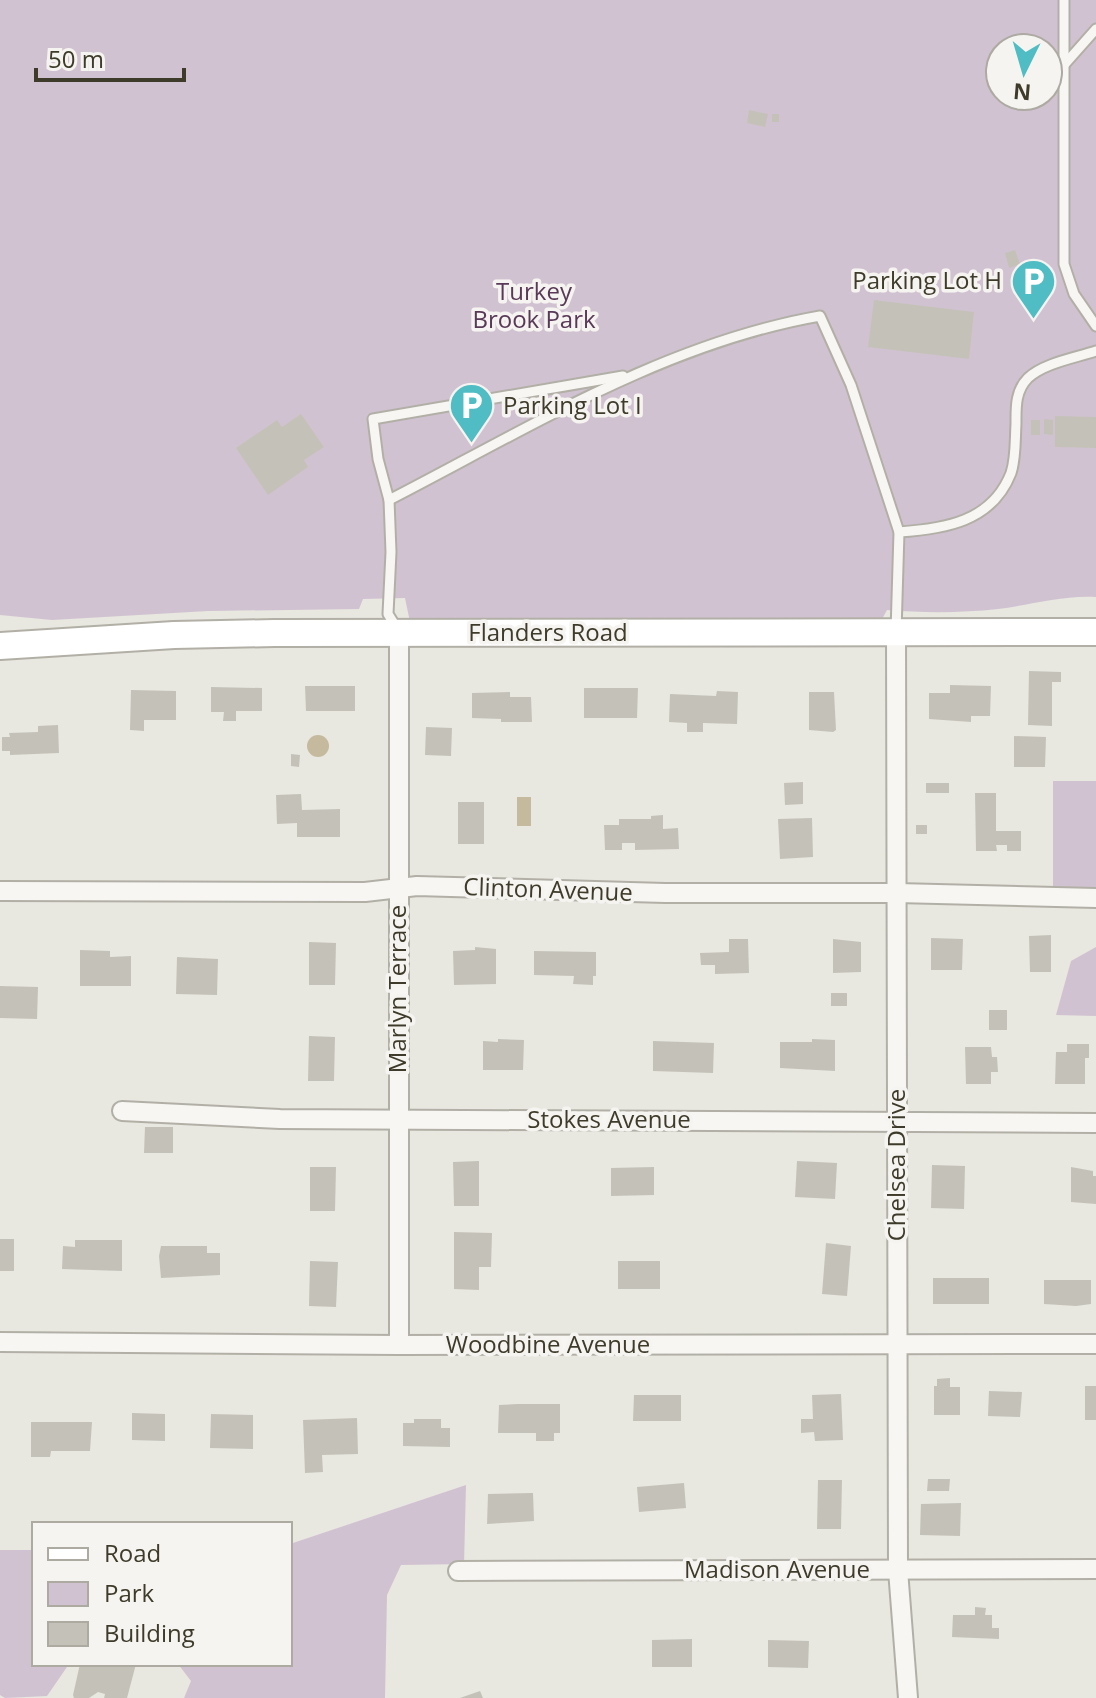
<svg xmlns="http://www.w3.org/2000/svg" width="1096" height="1698" font-family="'Open Sans',sans-serif">
  <rect width="100%" height="100%" fill="#e8e7e0"/>
  <g fill="#d1c2d1" fill-rule="evenodd">
    <path d="M0,0H1096V597C1063,595 1031,605 998,609C961,613 924,613 887,610L881,621L410,622L405,598L363,599L359,609L208,611L52,620L0,615ZM1000,48H1048V96H1000Z"/>
    <rect x="1053" y="781" width="43" height="108"/>
    <polygon points="1096,947 1096,1016 1056,1015 1071,961"/>
    <polygon points="466,1485 464,1564 401,1565 387,1595 385,1698 184,1698 191,1681 178,1664 290,1664 290,1544"/>
    <polygon points="0,1550 34,1550 34,1664 69,1664 47,1696 5,1698 0,1695"/>
  </g>
  <g fill="#c5ba9e">
    <circle cx="318" cy="746" r="11"/>
    <rect x="517" y="797" width="14" height="29"/>
  </g>
  <g fill="#c4c2b8">
    <polygon points="749,110 768,114 765,127 747,123"/>
    <rect x="772" y="114" width="7" height="8"/>
    <polygon points="1015,250 1020,264 1009,268 1005,253"/>
    <polygon points="874,300 974,312 969,359 868,347"/>
    <polygon points="301,414 324,447 304,460 308,467 268,495 236,448 277,420 282,427"/>
    <polygon points="1055,416 1096,417 1096,448 1055,447"/>
    <polygon points="1044,419 1053,420 1053,435 1044,434"/>
    <rect x="1031" y="420" width="9" height="15"/>
    <polygon points="1029,671 1061,672 1061,682 1052,682 1052,726 1028,725"/>
    <polygon points="950,685 991,686 990,716 971,716 971,722 929,719 929,693 950,693"/>
    <polygon points="305,686 355,686 355,711 306,711"/>
    <polygon points="211,687 262,688 262,711 236,711 236,721 223,721 224,712 211,712"/>
    <polygon points="584,688 638,688 637,718 584,718"/>
    <polygon points="131,690 176,691 176,720 144,720 144,731 130,730"/>
    <polygon points="717,691 738,692 737,724 703,723 703,732 687,732 687,723 669,722 670,694 716,696"/>
    <polygon points="510,692 510,697 531,697 532,722 501,722 501,719 472,718 472,693"/>
    <polygon points="809,692 834,692 836,730 833,732 809,730"/>
    <polygon points="58,725 59,753 10,755 10,751 2,751 2,737 10,737 9,733 38,732 38,726"/>
    <polygon points="426,727 452,728 451,756 425,755"/>
    <polygon points="1014,736 1046,737 1045,767 1014,767"/>
    <polygon points="291,754 300,755 299,767 291,766"/>
    <polygon points="803,782 803,804 785,805 784,783"/>
    <rect x="926" y="783" width="23" height="10"/>
    <polygon points="975,793 996,793 996,831 1021,831 1021,851 1007,851 1007,845 996,845 997,851 976,851"/>
    <polygon points="301,794 302,810 340,809 340,837 297,837 297,823 277,824 276,795"/>
    <rect x="458" y="802" width="26" height="42"/>
    <polygon points="663,815 663,829 678,828 679,849 635,850 635,843 622,843 622,850 605,850 604,825 619,825 619,819 651,819 651,816"/>
    <polygon points="812,818 813,857 780,859 778,819"/>
    <rect x="916" y="825" width="11" height="9"/>
    <polygon points="1051,935 1051,972 1030,972 1029,936"/>
    <polygon points="931,938 963,939 962,970 931,970"/>
    <polygon points="729,939 748,939 749,973 715,974 715,965 701,965 700,953 729,952"/>
    <polygon points="833,939 861,942 861,972 833,973"/>
    <polygon points="309,942 336,943 335,985 309,985"/>
    <polygon points="475,947 496,949 496,984 454,985 453,951 475,950"/>
    <polygon points="80,950 110,951 110,957 131,956 131,986 80,986"/>
    <polygon points="534,951 596,952 596,976 593,976 593,985 573,984 574,976 534,975"/>
    <polygon points="177,957 218,959 217,995 176,994"/>
    <polygon points="0,986 38,987 37,1019 0,1018"/>
    <rect x="831" y="993" width="16" height="13"/>
    <rect x="989" y="1010" width="18" height="20"/>
    <polygon points="309,1036 335,1037 334,1081 308,1081"/>
    <polygon points="498,1039 524,1040 523,1070 483,1070 483,1041 498,1042"/>
    <polygon points="812,1039 835,1040 835,1071 780,1068 780,1042 812,1042"/>
    <polygon points="653,1041 714,1043 713,1073 653,1071"/>
    <polygon points="1067,1044 1089,1044 1089,1058 1085,1058 1085,1084 1055,1084 1056,1052 1067,1052"/>
    <polygon points="965,1047 991,1047 992,1057 997,1057 998,1072 991,1072 991,1084 966,1084"/>
    <polygon points="145,1127 173,1127 173,1153 144,1153"/>
    <polygon points="479,1161 479,1206 454,1206 453,1162"/>
    <polygon points="797,1161 837,1163 835,1199 795,1197"/>
    <polygon points="932,1165 965,1166 964,1209 931,1208"/>
    <polygon points="310,1167 336,1167 335,1211 310,1211"/>
    <polygon points="654,1167 654,1195 611,1196 611,1168"/>
    <polygon points="1071,1167 1093,1171 1093,1176 1096,1176 1096,1204 1071,1202"/>
    <polygon points="454,1232 492,1233 491,1267 479,1267 479,1290 454,1289"/>
    <rect x="0" y="1239" width="14" height="32"/>
    <polygon points="75,1240 122,1240 122,1271 62,1269 63,1246 75,1247"/>
    <polygon points="826,1243 851,1246 847,1296 822,1294"/>
    <polygon points="161,1246 207,1246 207,1253 220,1253 220,1275 161,1278 159,1256"/>
    <polygon points="310,1261 338,1262 336,1307 309,1306"/>
    <rect x="618" y="1261" width="42" height="28"/>
    <rect x="933" y="1278" width="56" height="26"/>
    <polygon points="1044,1280 1091,1280 1091,1304 1076,1306 1044,1304"/>
    <polygon points="950,1378 950,1387 960,1387 960,1415 934,1415 934,1386 937,1386 937,1379"/>
    <rect x="1085" y="1386" width="11" height="34"/>
    <polygon points="989,1391 1022,1392 1020,1417 988,1416"/>
    <polygon points="841,1394 843,1440 815,1441 814,1432 801,1433 801,1419 813,1419 812,1395"/>
    <polygon points="634,1395 681,1395 681,1421 633,1421"/>
    <polygon points="518,1404 560,1404 560,1433 554,1433 554,1441 536,1441 536,1433 498,1433 499,1405"/>
    <polygon points="132,1413 165,1414 165,1441 132,1440"/>
    <polygon points="211,1414 253,1415 253,1449 210,1448"/>
    <polygon points="357,1418 358,1454 322,1455 323,1472 305,1473 303,1420"/>
    <polygon points="414,1419 441,1419 441,1428 450,1428 450,1447 403,1446 403,1423 414,1423"/>
    <polygon points="31,1422 92,1422 90,1451 51,1451 50,1457 31,1457"/>
    <polygon points="928,1479 950,1479 949,1491 927,1491"/>
    <polygon points="818,1480 842,1480 841,1529 817,1529"/>
    <polygon points="684,1483 686,1508 639,1512 637,1487"/>
    <polygon points="533,1493 534,1521 487,1524 488,1494"/>
    <polygon points="961,1503 960,1536 920,1535 921,1504"/>
    <polygon points="975,1607 986,1608 985,1615 992,1615 992,1628 999,1628 999,1639 952,1637 953,1615 975,1615"/>
    <polygon points="692,1639 692,1667 652,1667 652,1640"/>
    <polygon points="768,1640 809,1641 808,1668 768,1667"/>
    <polygon points="80,1664 136,1664 127,1698 104,1698 105,1694 98,1692 89,1698 74,1698 73,1695"/>
    <polygon points="480,1691 483,1698 460,1698"/>
  </g>
  <g fill="none" stroke-linecap="round" stroke-linejoin="round">
    <defs>
      <g id="service">
        <polyline points="1064,0 1064,264 1074,294 1096,326"/>
        <polyline points="1064,65 1096,29"/>
        <path d="M389,500C527,429 665,343 820,316L851,385L899,532L896,632"/>
        <path d="M899,532C944,529 992,522 1011,473C1016,458 1015,440 1016,424C1016,408 1015,391 1028,378C1044,363 1075,358 1096,351"/>
        <polyline points="398,630 388,614 391,552 389,500 378,459 373,419 623,376"/>
      </g>
      <g id="minor">
        <polyline points="896,632 898,1570 908,1698"/>
        <polyline points="0,891 365,892 417,886 665,893 897,893 1096,898"/>
        <polyline points="122,1111 280,1119 1096,1123"/>
        <polyline points="0,1342 399,1345 1096,1344"/>
        <polyline points="399,1345 399,633"/>
        <polyline points="458,1571 1096,1569"/>
      </g>
      <polyline id="secondary" points="0,646 174,635 274,633 1096,632"/>
    </defs>
    <use href="#service" stroke="#b2b0a6" stroke-width="13"/>
    <use href="#minor" stroke="#b2b0a6" stroke-width="22"/>
    <use href="#secondary" stroke="#b2b0a6" stroke-width="30"/>
    <use href="#service" stroke="#f7f6f3" stroke-width="9"/>
    <use href="#minor" stroke="#f7f6f3" stroke-width="18"/>
    <use href="#secondary" stroke="#fff" stroke-width="26"/>
  </g>
  <defs>
    <symbol id="parking-pin" viewBox="-11 -11 22 30"><path d="M0 17L-7.5 6A9.5 9.5 0 1 1 7.5 6Z" fill="#4fbdc3" stroke="#f6f4f0"/><path d="M-3.5-5.5H1a3.5 3.5 0 0 1 0 7H-1V5.5H-3.5ZM-1-3.4V-.6H.8a1.4 1.4 0 0 0 0-2.8Z" fill="#fff"/></symbol>
  </defs>
  <g fill-rule="evenodd">
    <use href="#parking-pin" x="1008" y="256" width="51" height="69"/>
    <use href="#parking-pin" x="446" y="380" width="51" height="69"/>
  </g>
  <g text-anchor="middle" stroke-width="7" stroke-linejoin="round" paint-order="stroke">
    <g font-size="24" fill="#3e3b2a" stroke="#f6f4f0" text-anchor="end">
      <text x="1002" y="289">Parking Lot H</text>
      <text x="503" y="414" text-anchor="start">Parking Lot I</text>
    </g>
    <g font-size="24" fill="#593958" stroke="#f6f4f0">
      <text x="534" y="300">Turkey<tspan x="534" dy="28">Brook Park</tspan></text>
    </g>
    <g font-size="24" fill="#3e3b2a" stroke="#f6f4f0">
      <text x="548" y="641">Flanders Road</text>
      <text transform="translate(548 890) rotate(2)" y="8">Clinton Avenue</text>
      <text transform="translate(398 989) rotate(-90)" y="8">Marlyn Terrace</text>
      <text x="609" y="1128">Stokes Avenue</text>
      <text transform="translate(897 1165) rotate(-90)" y="8">Chelsea Drive</text>
      <text x="548" y="1353">Woodbine Avenue</text>
      <text x="777" y="1578">Madison Avenue</text>
    </g>
  </g>
  <rect x="32" y="1522" width="260" height="144" fill="#f6f4f0" stroke="#acaaa1" stroke-width="2"/>
  <rect x="48" y="1548" width="40" height="12" fill="#ffffff" stroke="#acaaa1" stroke-width="2"/>
  <text x="104" y="1562" font-size="24" fill="#3e3b2a">Road</text>
  <rect x="48" y="1582" width="40" height="24" fill="#d1c2d1" stroke="#acaaa1" stroke-width="2"/>
  <text x="104" y="1602" font-size="24" fill="#3e3b2a">Park</text>
  <rect x="48" y="1622" width="40" height="24" fill="#c4c2b8" stroke="#acaaa1" stroke-width="2"/>
  <text x="104" y="1642" font-size="24" fill="#3e3b2a">Building</text>
  <g transform="translate(1024 72) rotate(185)"><circle r="38" fill="#f6f4f0" stroke="#acaaa1" stroke-width="2"/>
  <path d="M0-6L14 30L0 20L-14 30Z" fill="#4fbdc3"/>
  <text y="-12" font-size="22" font-weight="bold" text-anchor="middle" fill="#3e3b2a">N</text>
  </g>
  <path d="M36 68v12h148v-12" fill="none" stroke="#3e3b2a" stroke-width="4"/>
  <text x="48" y="68" font-size="24" fill="#3e3b2a" stroke="#f6f4f0" stroke-width="6" paint-order="stroke">50 m</text>
</svg>
